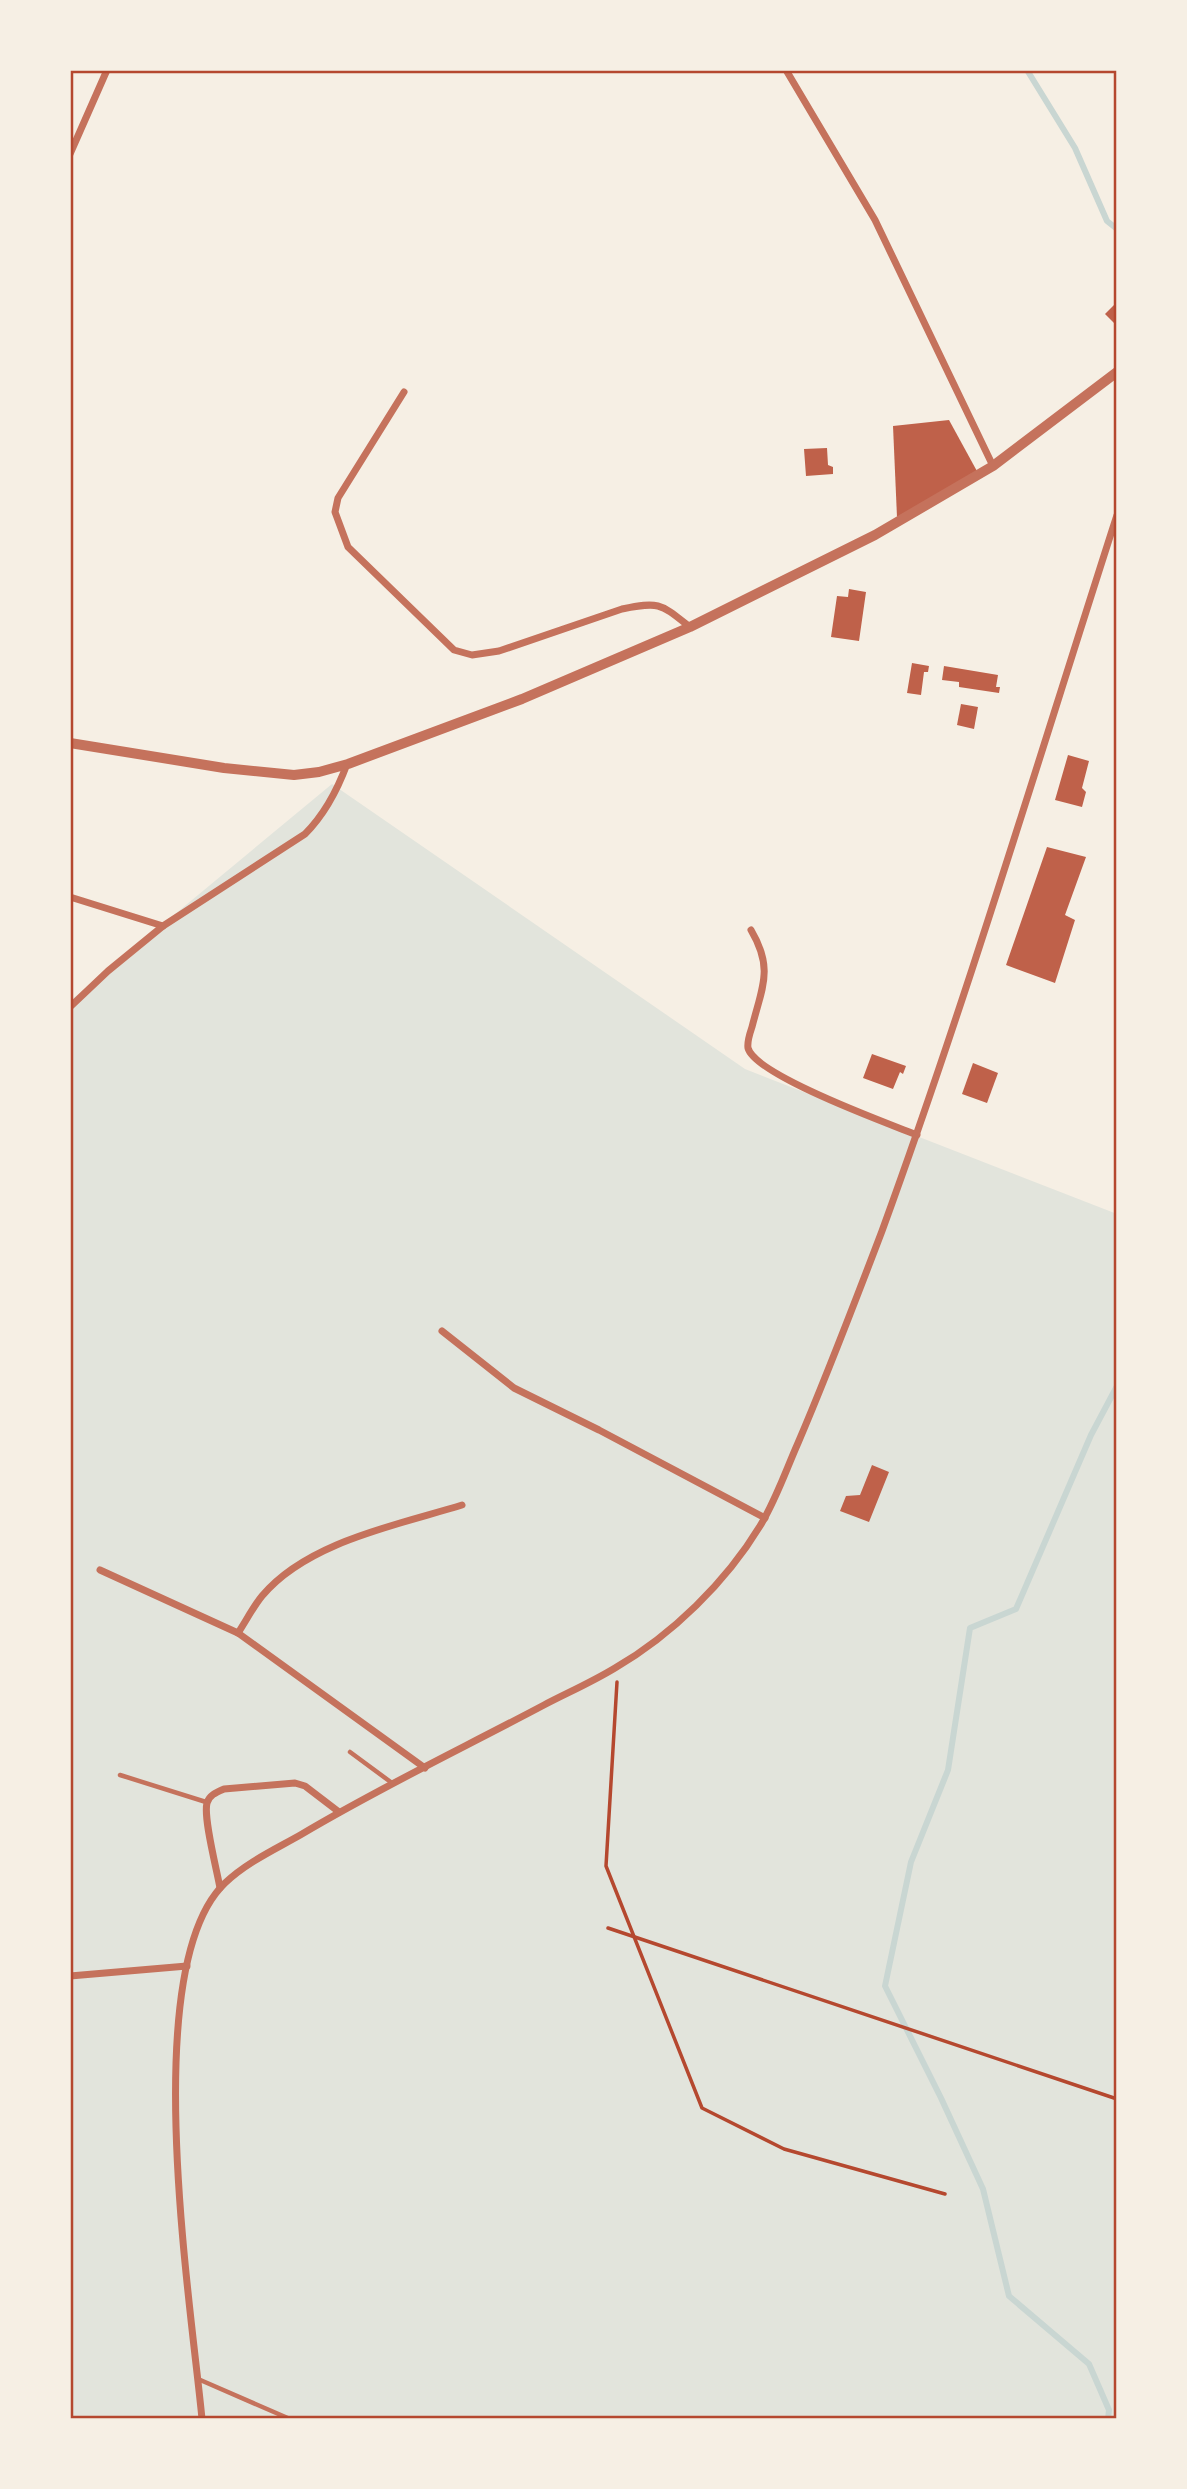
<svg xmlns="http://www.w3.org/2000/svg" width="1187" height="2489" font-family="Inter,sans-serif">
  <rect width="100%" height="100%" fill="#f6efe4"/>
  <polygon fill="#e2e4dc" points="332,784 745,1069 1117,1214 1117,2419 70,2419 70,1001"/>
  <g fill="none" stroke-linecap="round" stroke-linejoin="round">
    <g stroke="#c9d6d2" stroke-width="6">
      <polyline points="1027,70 1075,148 1107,221 1117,229"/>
      <polyline points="1108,2419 1109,2410 1089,2364 1009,2296 983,2189 941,2098 885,1986 911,1862 948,1770 970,1628 1016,1609 1091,1435 1117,1386"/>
    </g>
  </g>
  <g fill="#bf614a">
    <polygon points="1117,302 1117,326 1105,314"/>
    <polygon points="949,420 978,473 897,517 893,426"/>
    <polygon points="827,448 828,465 833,467 833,474 806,476 804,449"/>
    <polygon points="849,589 866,592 859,641 831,637 837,596 848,597"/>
    <polygon points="912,663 929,666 928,672 924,672 921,695 907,693"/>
    <polygon points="944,666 998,675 996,687 1000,687 999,693 959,687 959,682 942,680"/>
    <polygon points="961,704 978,707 974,729 957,725"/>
    <polygon points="1068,755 1089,761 1082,788 1086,792 1082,807 1055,800"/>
    <polygon points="1047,847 1086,857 1065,915 1075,920 1055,983 1006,965"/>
    <polygon points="872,1054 906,1066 903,1074 900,1072 893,1089 863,1078"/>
    <polygon points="973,1063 998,1073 987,1103 962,1094"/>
    <polygon points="872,1465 889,1472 869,1522 840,1511 846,1496 860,1495"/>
  </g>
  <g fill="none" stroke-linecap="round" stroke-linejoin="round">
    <g stroke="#b5482f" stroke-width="3.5">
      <polyline points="617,1682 606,1866 702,2108 784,2149 945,2194"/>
      <polyline points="608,1928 1117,2099"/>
    </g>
    <g stroke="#c5725c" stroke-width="4.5">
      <polyline points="350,1752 392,1783"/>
      <polyline points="120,1775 206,1802"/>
      <polyline points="198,2379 290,2419"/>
    </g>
    <g stroke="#c5725c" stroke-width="7">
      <polyline points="786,70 875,220 993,466"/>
      <polyline points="70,154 107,70"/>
      <path d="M404,392L338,498L335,512L348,547L454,650L472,655L499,651L622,609C660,601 661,604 690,627"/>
      <polyline points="70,897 163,926"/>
      <path d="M751,930C774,969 762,987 752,1027C750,1033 747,1041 748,1048C755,1075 887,1123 917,1135"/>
      <path d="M70,1007L108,971L163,926L305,834C325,814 337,791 347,764"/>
      <polyline points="442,1331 514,1388 599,1430 765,1518"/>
      <polyline points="100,1570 238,1633 425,1768"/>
      <path d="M238,1633C246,1621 253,1607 262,1596C307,1542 397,1525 462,1505"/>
      <path d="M220,1888C217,1870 203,1818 207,1803C209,1795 217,1792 224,1789L295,1783L305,1786L339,1812"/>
      <polyline points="70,1976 187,1966"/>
      <path d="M202,2419C191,2303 137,1967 225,1883C247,1862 276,1849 302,1834C381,1787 463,1748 544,1705C567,1693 592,1682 615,1668C672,1635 726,1582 760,1526C776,1500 786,1470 798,1443C828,1373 855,1302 882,1231C968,995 1040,754 1117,515"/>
    </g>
    <polyline stroke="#c5725c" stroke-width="10" points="70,743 224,768 294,775 319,772 348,764 522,699 690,627 875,535 993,466 1117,372"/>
  </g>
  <rect width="1187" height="2489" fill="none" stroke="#f6efe4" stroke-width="144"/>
  <rect x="72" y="72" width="1043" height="2345" fill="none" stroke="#b5482f" stroke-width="2.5"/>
</svg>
